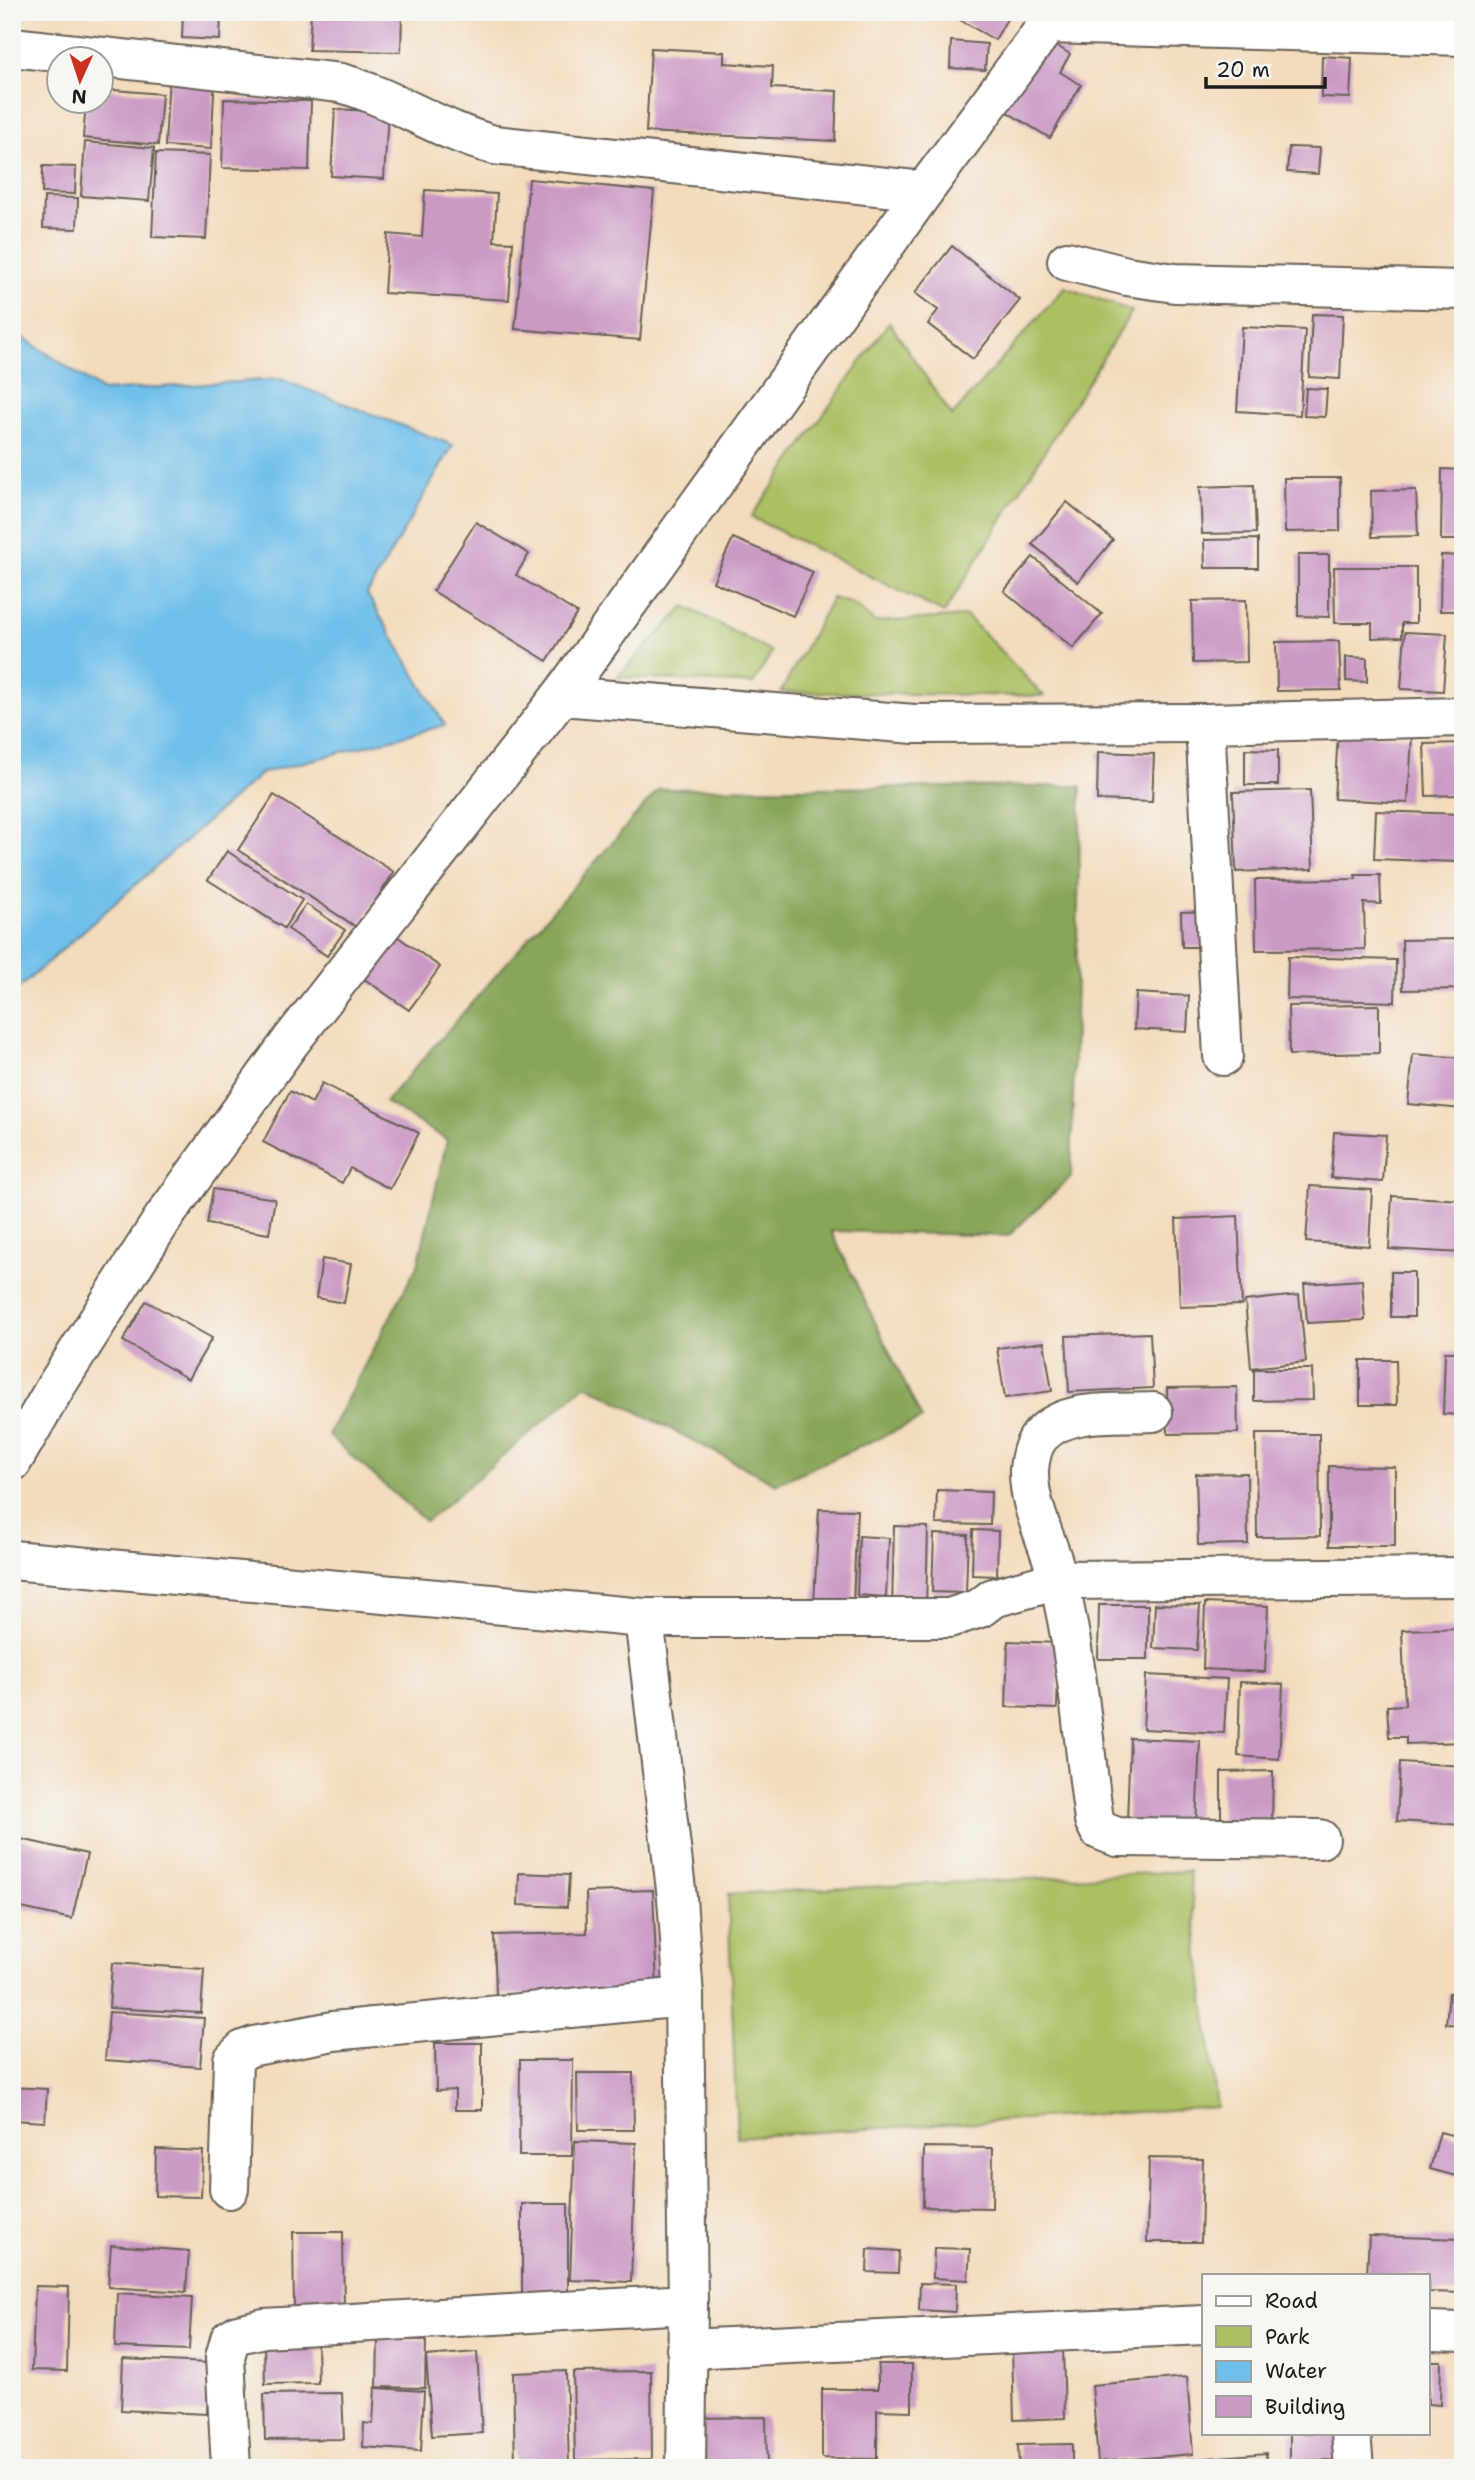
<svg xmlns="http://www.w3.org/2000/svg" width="1475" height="2480" font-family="'Shantell Sans',sans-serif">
  <rect width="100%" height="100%" fill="#f6f6f2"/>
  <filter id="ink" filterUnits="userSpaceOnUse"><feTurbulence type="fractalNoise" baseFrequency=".0143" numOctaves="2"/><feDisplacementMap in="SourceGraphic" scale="14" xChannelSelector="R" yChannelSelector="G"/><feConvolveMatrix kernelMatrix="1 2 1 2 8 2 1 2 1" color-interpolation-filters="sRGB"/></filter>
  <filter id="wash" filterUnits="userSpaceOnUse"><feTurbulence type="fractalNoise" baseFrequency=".00686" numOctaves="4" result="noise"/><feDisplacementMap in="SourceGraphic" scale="28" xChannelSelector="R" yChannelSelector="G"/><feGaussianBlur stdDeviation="1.57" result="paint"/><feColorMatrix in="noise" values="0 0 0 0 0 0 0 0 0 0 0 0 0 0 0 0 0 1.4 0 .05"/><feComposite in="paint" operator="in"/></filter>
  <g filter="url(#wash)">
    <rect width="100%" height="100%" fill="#f3dbbc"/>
    <g fill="#abbf63" stroke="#646e40" stroke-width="2">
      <polygon points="1065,287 1132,311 944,613 751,517 889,322 952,416"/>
      <polygon points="832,598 853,604 875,622 967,616 1044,696 781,692"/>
      <polygon points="685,606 772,652 753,684 617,677"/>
      <polygon points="1189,1871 1217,2107 737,2137 728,1894"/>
    </g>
    <polygon fill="#88a659" stroke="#52613a" stroke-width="2" points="1081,786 1071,1177 1008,1236 831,1231 922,1419 776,1484 586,1385 426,1522 328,1435 418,1264 447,1140 385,1102 659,789"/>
    <polygon fill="#6fbfea" stroke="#466e83" stroke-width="2" points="12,330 103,391 280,379 453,445 367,594 445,725 262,773 12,994"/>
    <g id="blocks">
      <g fill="#ca99c4">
        <polygon points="183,12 221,12 220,40 182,38"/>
        <polygon points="311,12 402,12 401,52 309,50"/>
        <polygon points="962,12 1011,12 995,40 958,19"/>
        <polygon points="1044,38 1070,54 1060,72 1081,85 1050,138 1002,109"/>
        <polygon points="951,41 987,44 985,70 950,68"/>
        <polygon points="651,48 724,52 724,63 773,66 772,88 837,91 835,141 646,132"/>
        <polygon points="1322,56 1352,58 1350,98 1321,97"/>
        <polygon points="169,74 215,76 211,149 165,146"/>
        <polygon points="102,89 162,94 158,145 83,138 86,102 102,102"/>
        <polygon points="224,99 311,101 309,170 222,168"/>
        <polygon points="335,109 388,112 384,179 331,176"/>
        <polygon points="85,142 154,148 149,201 81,196"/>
        <polygon points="1289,147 1320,148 1318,174 1287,172"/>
        <polygon points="156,153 210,155 206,239 152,237"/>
        <polygon points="43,166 76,167 75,194 42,193"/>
        <polygon points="529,179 654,191 640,340 515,329"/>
        <polygon points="425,190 497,194 494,241 513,242 509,300 384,293 388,234 422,237"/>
        <polygon points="44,197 78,198 77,229 43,228"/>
        <polygon points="952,246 1020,300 973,359 928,324 938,310 915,293"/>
        <polygon points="1312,314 1343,315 1340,379 1309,377"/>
        <polygon points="1242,327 1305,330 1300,415 1237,411"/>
        <polygon points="1306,388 1327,389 1325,417 1304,416"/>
        <polygon points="1442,469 1463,470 1463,540 1441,540"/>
        <polygon points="1284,478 1340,478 1340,531 1285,532"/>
        <polygon points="1254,485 1256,533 1202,534 1200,487"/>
        <polygon points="1416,490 1418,536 1372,537 1371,491"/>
        <polygon points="1067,502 1113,540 1078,582 1032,544"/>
        <polygon points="476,522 529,554 516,575 577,613 547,661 433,591"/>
        <polygon points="733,538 813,572 793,616 713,582"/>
        <polygon points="1258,539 1258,568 1205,568 1204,540"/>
        <polygon points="1298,555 1329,555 1329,617 1298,616"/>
        <polygon points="1441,555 1463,556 1463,611 1440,611"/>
        <polygon points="1033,557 1102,614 1073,648 1004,591"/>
        <polygon points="1334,567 1416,567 1416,623 1402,623 1402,637 1372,638 1372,623 1335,623"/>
        <polygon points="1246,600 1247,662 1193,663 1192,601"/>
        <polygon points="1405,632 1447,634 1443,691 1401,689"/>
        <polygon points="1339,641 1341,690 1277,691 1276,642"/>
        <polygon points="1346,657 1367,658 1367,682 1346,681"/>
        <polygon points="1338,733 1412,737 1408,803 1334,799"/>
        <polygon points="1463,743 1463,795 1426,796 1424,744"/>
        <polygon points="1245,749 1278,750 1278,785 1245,785"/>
        <polygon points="1098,752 1154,754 1152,802 1097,800"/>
        <polygon points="1310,790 1313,869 1236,872 1233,792"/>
        <polygon points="274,795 394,872 358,928 238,850"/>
        <polygon points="1376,811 1459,814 1457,862 1374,859"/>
        <polygon points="227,851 302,900 284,928 208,880"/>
        <polygon points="1355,875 1380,875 1381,904 1364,903 1365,949 1256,950 1255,880 1356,879"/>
        <polygon points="306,904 345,930 327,956 288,929"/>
        <polygon points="1212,911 1213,947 1182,947 1181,912"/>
        <polygon points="394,934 440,967 409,1010 363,978"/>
        <polygon points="1462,939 1463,989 1403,990 1402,940"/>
        <polygon points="1288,957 1396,960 1395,1002 1287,999"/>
        <polygon points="1136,993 1189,996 1187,1032 1134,1029"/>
        <polygon points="1379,1005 1379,1053 1289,1055 1288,1006"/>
        <polygon points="1413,1054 1463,1058 1463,1109 1408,1104"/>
        <polygon points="322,1083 419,1133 390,1189 350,1168 342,1183 263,1142 290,1091 312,1103"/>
        <polygon points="1334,1132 1386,1135 1383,1182 1331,1178"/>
        <polygon points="1310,1186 1372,1190 1369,1246 1306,1242"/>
        <polygon points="213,1189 275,1199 269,1234 207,1224"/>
        <polygon points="1392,1196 1463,1200 1463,1253 1389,1249"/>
        <polygon points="1238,1216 1242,1305 1180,1307 1176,1219"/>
        <polygon points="322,1259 351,1264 344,1303 316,1298"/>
        <rect x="1391" y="1272" width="23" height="45"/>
        <polygon points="1362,1280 1365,1320 1307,1323 1304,1284"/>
        <polygon points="1299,1295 1306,1362 1251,1368 1245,1301"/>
        <polygon points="146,1301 212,1338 188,1379 123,1341"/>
        <polygon points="1150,1333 1153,1388 1069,1392 1066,1336"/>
        <polygon points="1044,1342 1052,1391 1005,1398 997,1348"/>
        <polygon points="1445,1352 1463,1352 1463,1415 1443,1414"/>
        <polygon points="1360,1360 1396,1360 1397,1405 1360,1405"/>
        <polygon points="1254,1369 1312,1369 1313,1400 1254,1401"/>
        <polygon points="1237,1387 1238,1433 1168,1434 1167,1388"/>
        <polygon points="1256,1434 1319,1434 1320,1536 1257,1537"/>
        <polygon points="1329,1466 1395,1467 1395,1546 1329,1546"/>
        <polygon points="1247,1473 1248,1544 1198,1545 1196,1474"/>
        <polygon points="937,1490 991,1492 990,1525 936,1524"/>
        <polygon points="819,1509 857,1510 853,1605 814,1604"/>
        <polygon points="894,1526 928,1527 926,1611 892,1610"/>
        <polygon points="973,1530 998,1531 997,1576 972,1575"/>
        <polygon points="934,1534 968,1535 966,1593 932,1592"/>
        <polygon points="859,1536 889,1538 886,1597 857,1595"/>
        <polygon points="1205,1603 1268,1606 1265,1672 1203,1669"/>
        <polygon points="1155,1604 1200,1605 1197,1650 1153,1648"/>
        <polygon points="1099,1605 1148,1605 1148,1659 1098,1659"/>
        <polygon points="1463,1628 1463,1742 1406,1744 1406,1737 1389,1737 1387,1706 1405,1705 1402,1630"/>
        <polygon points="1008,1641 1059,1643 1057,1709 1006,1707"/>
        <polygon points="1146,1675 1227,1679 1224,1733 1143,1729"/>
        <polygon points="1240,1682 1283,1684 1279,1759 1238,1756"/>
        <polygon points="1130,1738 1200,1741 1196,1825 1127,1822"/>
        <polygon points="1400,1762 1463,1766 1463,1825 1397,1821"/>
        <polygon points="1273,1771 1272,1826 1221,1826 1221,1772"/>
        <polygon points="12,1837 87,1854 72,1919 12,1906"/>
        <polygon points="519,1873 569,1875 567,1907 518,1905"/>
        <polygon points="653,1890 657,1990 496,1995 494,1935 587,1933 586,1892"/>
        <polygon points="112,1963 204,1969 201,2013 109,2008"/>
        <polygon points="1449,1993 1463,1994 1463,2025 1446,2024"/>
        <polygon points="109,2012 204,2018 200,2067 105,2060"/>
        <polygon points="435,2043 482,2043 482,2110 455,2110 455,2090 436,2091"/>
        <polygon points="520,2060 573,2060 572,2156 519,2156"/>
        <polygon points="577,2073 633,2073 634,2130 578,2130"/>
        <polygon points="12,2087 47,2089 45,2122 12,2120"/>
        <polygon points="1440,2132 1463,2138 1463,2178 1430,2169"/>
        <polygon points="575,2141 636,2143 631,2282 570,2280"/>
        <polygon points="924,2147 993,2148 992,2208 923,2207"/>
        <polygon points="156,2149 203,2151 201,2197 155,2196"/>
        <polygon points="1149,2158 1203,2159 1201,2242 1147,2242"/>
        <rect x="522" y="2204" width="46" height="92"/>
        <polygon points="293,2232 343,2232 344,2311 294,2312"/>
        <polygon points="1369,2236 1463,2239 1463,2293 1428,2292 1428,2275 1367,2275"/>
        <polygon points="111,2245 189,2251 186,2292 108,2287"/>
        <polygon points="934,2248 970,2249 968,2280 933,2278"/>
        <polygon points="868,2249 899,2251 898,2273 867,2272"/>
        <polygon points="920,2283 956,2284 955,2312 919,2310"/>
        <polygon points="35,2286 69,2287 67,2371 32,2370"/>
        <polygon points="117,2293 192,2297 189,2350 115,2347"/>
        <polygon points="378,2339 426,2340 425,2388 377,2387"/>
        <polygon points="317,2343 318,2383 265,2384 264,2344"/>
        <polygon points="1063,2347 1065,2418 1014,2420 1012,2348"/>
        <polygon points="477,2352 482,2433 432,2436 426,2356"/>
        <polygon points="123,2359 209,2363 207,2414 121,2410"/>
        <polygon points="1428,2361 1441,2361 1440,2405 1428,2404"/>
        <polygon points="878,2364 912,2364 912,2411 877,2410 877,2459 822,2458 822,2389 878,2389"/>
        <polygon points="566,2371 569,2464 515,2466 513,2373"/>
        <polygon points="651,2371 652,2459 575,2460 573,2372"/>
        <polygon points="1187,2377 1193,2454 1098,2462 1092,2385"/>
        <polygon points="375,2388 424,2391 421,2451 363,2447 364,2423 373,2424"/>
        <polygon points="342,2393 344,2439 265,2440 264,2394"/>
        <polygon points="766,2417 767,2468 697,2468 696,2418"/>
        <polygon points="1290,2433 1339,2433 1339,2460 1290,2461"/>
        <polygon points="1072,2444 1072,2468 1019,2468 1018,2445"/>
        <polygon points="1266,2453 1267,2468 1187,2468 1186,2460"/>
        <polygon points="1128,2463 1128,2468 1096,2468 1096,2464"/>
      </g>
    </g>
  </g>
  <g filter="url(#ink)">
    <use href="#blocks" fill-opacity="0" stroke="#675f54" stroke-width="2"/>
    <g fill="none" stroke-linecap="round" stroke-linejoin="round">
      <defs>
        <g id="street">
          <polyline points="1048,24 1463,36"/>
          <path d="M12,47L341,83C394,98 440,131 494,145L924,191"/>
          <polyline points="1067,261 1127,276 1175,283 1463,290"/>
          <polyline points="561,696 915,724 1205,723 1463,717"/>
          <polyline points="1205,723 1223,1056"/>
          <path d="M1153,1412C1118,1414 1067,1407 1041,1435C1033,1444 1030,1458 1029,1470C1028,1509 1051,1545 1059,1583C1078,1660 1083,1741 1094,1820L1099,1830L1117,1837L1320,1839"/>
          <polyline points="12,1462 56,1386 164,1217 291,1041 561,696 924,191 1048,24 1052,12"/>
          <polyline points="12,1560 644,1618 949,1618 980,1608 993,1598 1059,1580 1463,1577"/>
          <polyline points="644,1618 677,1898 684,1997 688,2304 686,2468"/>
          <polyline points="229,2189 233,2060 243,2050 254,2046 333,2031 684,1997"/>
          <polyline points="1428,2331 1463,2332"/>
          <polyline points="686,2349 1204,2325"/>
          <polyline points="1351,2433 1354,2468"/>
          <polyline points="231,2468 225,2357 230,2339 238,2334 264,2328 688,2304"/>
        </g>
      </defs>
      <use href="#street" stroke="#675f54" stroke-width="42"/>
      <use href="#street" stroke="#fff" stroke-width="38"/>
    </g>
  </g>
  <rect width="1475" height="2480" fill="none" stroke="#f6f6f2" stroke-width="42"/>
  <rect x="1202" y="2274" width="228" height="161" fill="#f6f6f2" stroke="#9f9f9c" stroke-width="2"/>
  <rect x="1216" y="2296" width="35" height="10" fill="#ffffff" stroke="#9f9f9c" stroke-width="2"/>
  <text x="1265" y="2308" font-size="21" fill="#1c1c1c">Road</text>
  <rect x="1216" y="2326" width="35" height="21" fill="#abbf63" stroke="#9f9f9c" stroke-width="2"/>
  <text x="1265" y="2344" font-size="21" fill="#1c1c1c">Park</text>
  <rect x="1216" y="2361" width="35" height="21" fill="#6fbfea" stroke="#9f9f9c" stroke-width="2"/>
  <text x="1265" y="2378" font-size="21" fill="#1c1c1c">Water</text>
  <rect x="1216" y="2396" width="35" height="21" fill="#ca99c4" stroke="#9f9f9c" stroke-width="2"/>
  <text x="1265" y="2414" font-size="21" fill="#1c1c1c">Building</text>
  <g transform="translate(80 80) rotate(183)"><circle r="33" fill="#f6f6f2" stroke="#9f9f9c" stroke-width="2"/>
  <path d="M0-5L12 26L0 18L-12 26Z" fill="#c8321e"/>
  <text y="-10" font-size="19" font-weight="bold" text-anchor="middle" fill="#1c1c1c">N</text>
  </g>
  <path d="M1206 77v10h119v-10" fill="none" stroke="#1c1c1c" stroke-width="3.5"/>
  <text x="1216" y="77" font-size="21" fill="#1c1c1c" stroke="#f6f6f2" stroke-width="5" paint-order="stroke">20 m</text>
</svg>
